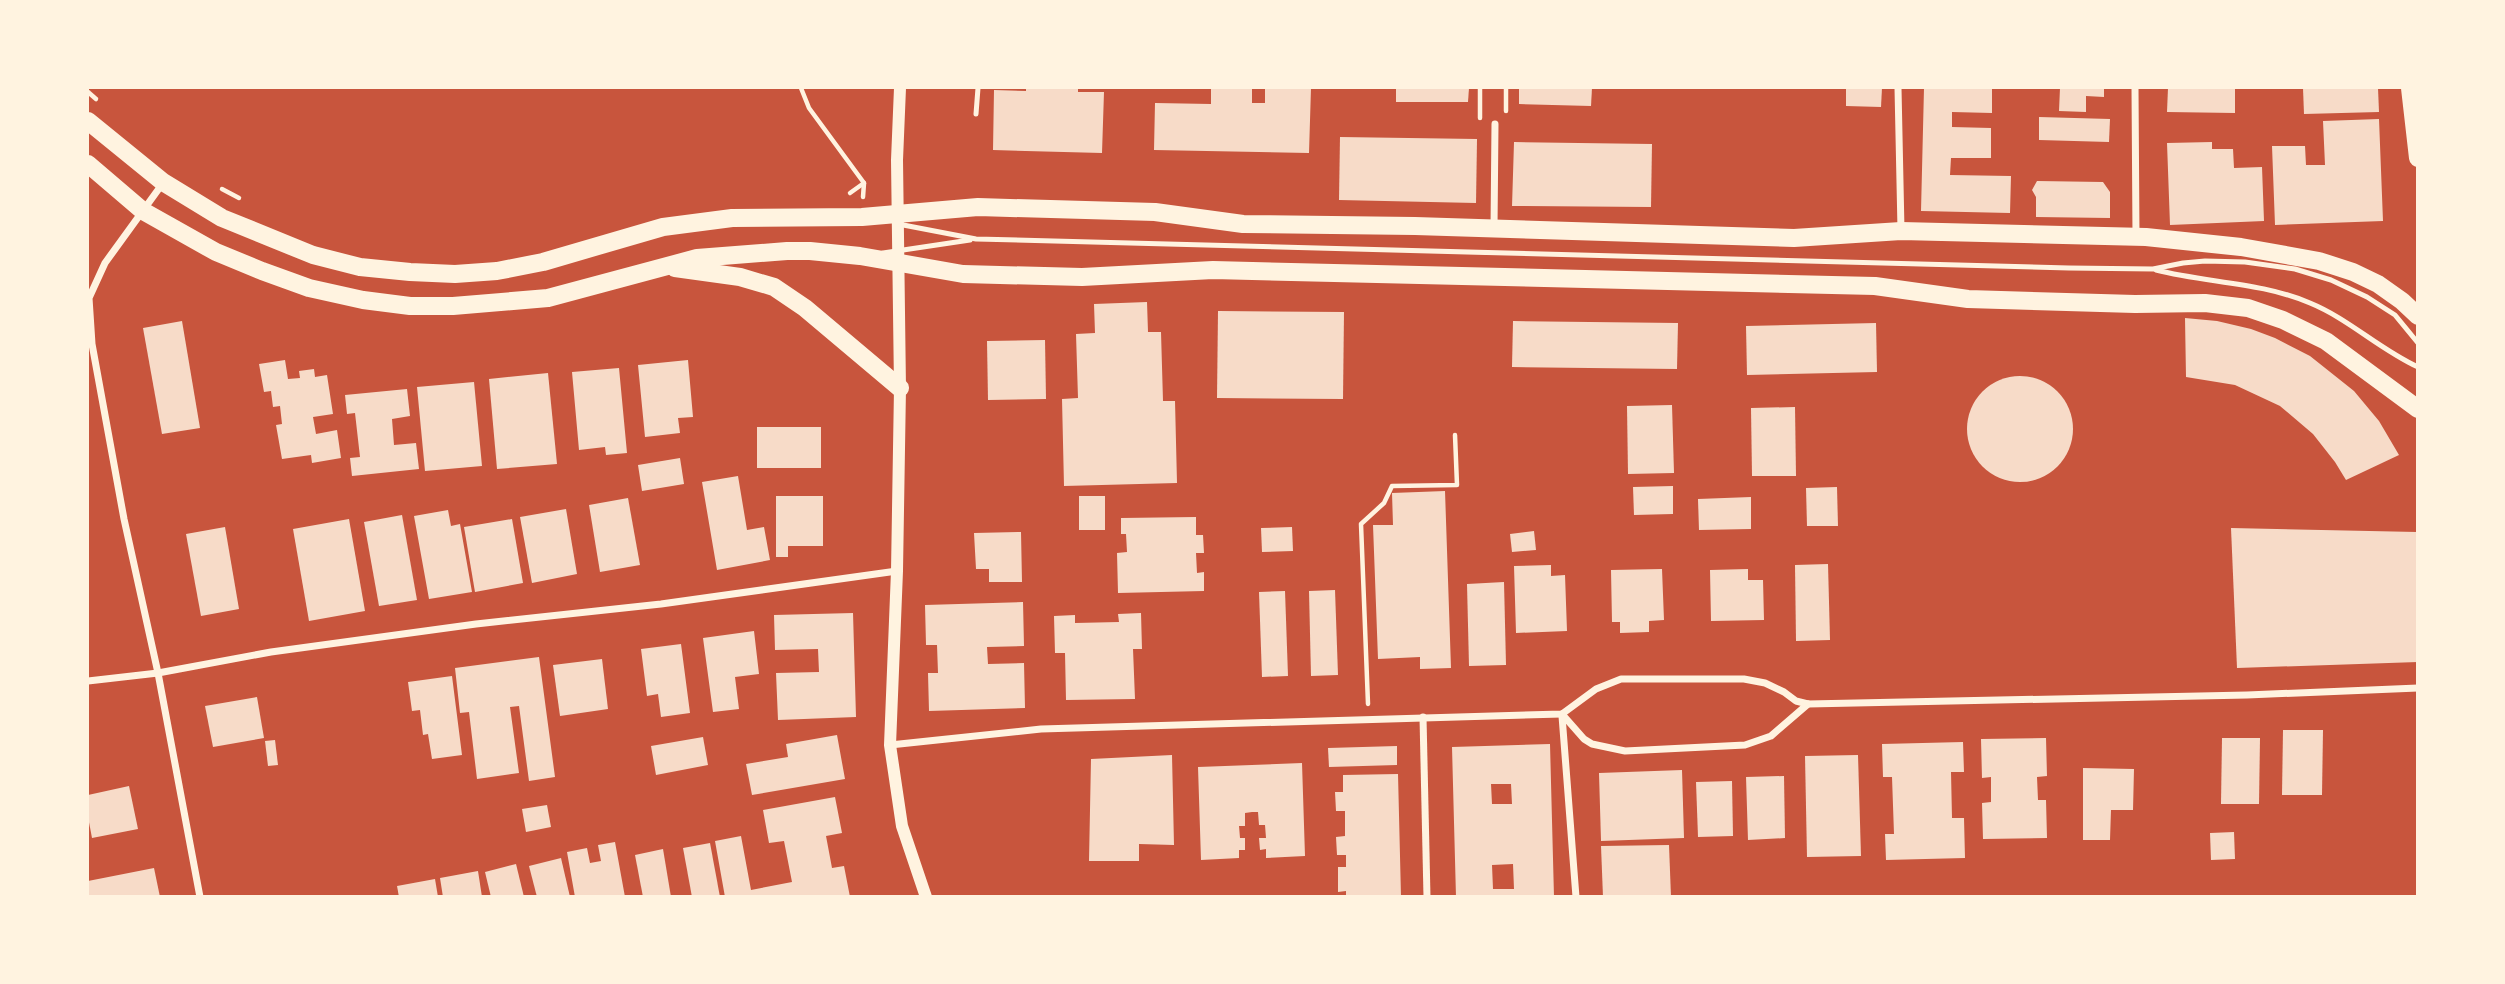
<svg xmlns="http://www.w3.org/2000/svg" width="2505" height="984" font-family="'Sofia Sans Condensed',sans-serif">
  <rect width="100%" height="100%" fill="#c8553d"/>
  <g fill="#f7dbc8" fill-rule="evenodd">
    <polygon points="1026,88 1078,88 1078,92 1104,92 1102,153 993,150 994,90 1026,91"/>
    <polygon points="1211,88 1252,88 1252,103 1265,103 1265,88 1311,88 1309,153 1154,150 1155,103 1211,104"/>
    <polygon points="1396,88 1469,88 1468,102 1396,102"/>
    <polygon points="1519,88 1592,88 1591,106 1519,104"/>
    <polygon points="1846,88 1882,88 1881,107 1846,106"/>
    <polygon points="1924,88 1992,88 1992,113 1952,112 1952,127 1991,128 1991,158 1951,158 1950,175 2011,176 2010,213 1921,211"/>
    <polygon points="2060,88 2104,88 2104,97 2086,96 2086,112 2059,111"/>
    <polygon points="2168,88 2235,88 2235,113 2167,112"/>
    <polygon points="2303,88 2378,88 2379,112 2304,114"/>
    <polygon points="2039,117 2110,119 2109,142 2039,140"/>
    <polygon points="2379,119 2383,221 2275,225 2272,146 2305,146 2306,165 2325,165 2323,121"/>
    <polygon points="1340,137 1477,139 1476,203 1339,200"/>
    <polygon points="1514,142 1652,144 1651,207 1512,206"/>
    <polygon points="2212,142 2212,149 2233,149 2234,168 2262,167 2264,221 2170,225 2167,143"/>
    <polygon points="2037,181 2103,182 2110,192 2110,218 2036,217 2036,197 2032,190"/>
    <polygon points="1147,302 1148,332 1161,332 1163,401 1175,401 1177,483 1064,486 1062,399 1078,398 1076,334 1095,333 1094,304"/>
    <polygon points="1218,311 1344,312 1343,399 1217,398"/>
    <polygon points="2185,318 2217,321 2251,329 2275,338 2310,356 2354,391 2379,421 2399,455 2346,480 2335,462 2313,434 2280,406 2235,385 2186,377"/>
    <polygon points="182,321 200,428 162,434 143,328"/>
    <polygon points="1513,321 1678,323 1677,369 1512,367"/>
    <polygon points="1876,323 1877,372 1747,375 1746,326"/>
    <polygon points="1045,340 1046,399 988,400 987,341"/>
    <polygon points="285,360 288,379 300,378 299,371 314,369 315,377 327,375 333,414 313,417 316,434 337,430 341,458 312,463 311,455 282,459 276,425 282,424 280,406 273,407 271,391 264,392 259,364"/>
    <polygon points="688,360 693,417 678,418 680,433 645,437 638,365"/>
    <polygon points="619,368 627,453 606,455 605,447 579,450 572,372"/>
    <polygon points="548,373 557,464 497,469 489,379"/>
    <circle cx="2020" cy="429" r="53"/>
    <polygon points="474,382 482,466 425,471 417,387"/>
    <polygon points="407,389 410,416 392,419 394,445 416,443 419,469 352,476 350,458 360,457 355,413 347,414 345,395"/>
    <polygon points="1672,405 1674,473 1628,474 1627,406"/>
    <polygon points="1795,407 1796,476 1752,476 1751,408"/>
    <rect x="757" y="427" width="64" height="41"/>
    <polygon points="680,458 684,484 642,491 638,465"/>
    <polygon points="738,476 747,530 764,527 770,560 717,570 702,482"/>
    <polygon points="1673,486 1673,514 1634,515 1633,487"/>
    <polygon points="1837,487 1838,526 1807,526 1806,488"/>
    <polygon points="1445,491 1451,668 1420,669 1420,657 1378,659 1373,525 1393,525 1392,493"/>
    <polygon points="776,496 823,496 823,546 788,546 788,557 776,557"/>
    <rect x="1079" y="496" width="26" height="34"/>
    <polygon points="1751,497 1751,529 1699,530 1698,499"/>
    <polygon points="628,498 640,565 600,572 589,505"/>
    <polygon points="566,509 577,574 532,583 520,517"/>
    <polygon points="448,510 451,526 460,524 472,592 429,599 414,516"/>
    <polygon points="402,515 417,600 379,606 364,522"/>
    <polygon points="1196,517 1196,535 1203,535 1204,553 1196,553 1197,573 1204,572 1204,591 1118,593 1117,553 1127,552 1126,534 1121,534 1121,518"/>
    <polygon points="349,519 365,611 309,621 293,529"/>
    <polygon points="512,519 523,583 475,592 464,527"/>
    <polygon points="225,527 239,609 201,616 186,534"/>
    <polygon points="1292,527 1293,551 1262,552 1261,528"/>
    <polygon points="2231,528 2417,532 2418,662 2237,668"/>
    <polygon points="1534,531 1536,550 1512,552 1510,534"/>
    <polygon points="1021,532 1022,582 989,582 989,569 976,569 974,533"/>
    <polygon points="1828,564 1830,640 1796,641 1795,565"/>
    <polygon points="1551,565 1551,576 1565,575 1567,631 1516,633 1514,566"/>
    <polygon points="1662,569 1664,620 1649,621 1649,632 1620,633 1620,622 1612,622 1611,570"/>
    <polygon points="1748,569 1748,580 1763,580 1764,620 1711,621 1710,570"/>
    <polygon points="1504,582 1506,665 1469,666 1467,584"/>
    <polygon points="1335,590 1338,675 1311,676 1309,591"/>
    <polygon points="1285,591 1288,676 1262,677 1259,592"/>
    <polygon points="1023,602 1024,646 987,647 988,664 1024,663 1025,708 929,711 928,673 938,673 937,645 926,645 925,605"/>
    <polygon points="853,613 856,717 778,720 776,673 819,672 818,649 775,650 774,615"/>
    <polygon points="1141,613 1142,649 1133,649 1135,699 1066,700 1065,653 1055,653 1054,616 1075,615 1075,623 1119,622 1118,614"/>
    <polygon points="754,631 759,674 735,677 739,709 713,712 703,638"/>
    <polygon points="681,644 690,713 661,717 658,694 647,696 641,649"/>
    <polygon points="539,657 555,777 529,781 519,706 510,707 519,773 477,779 469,712 460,713 455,668"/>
    <polygon points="602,659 608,709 560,716 553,665"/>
    <polygon points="452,676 462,755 432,759 428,734 423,735 420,710 412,711 408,682"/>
    <polygon points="257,697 264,738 213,747 205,706"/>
    <polygon points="2283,730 2323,730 2322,795 2282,795"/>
    <polygon points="837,735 845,779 752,795 746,764 788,757 786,744"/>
    <polygon points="703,737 708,765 656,775 651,746"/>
    <polygon points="2046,738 2047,776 2037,777 2038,800 2046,800 2047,838 1983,839 1982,803 1991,802 1991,777 1982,778 1981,739"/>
    <polygon points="2222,738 2260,738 2259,804 2221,804"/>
    <polygon points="275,740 278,765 268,766 265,741"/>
    <polygon points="1963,742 1964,772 1951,772 1952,818 1964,818 1965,858 1886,860 1885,834 1894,834 1892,777 1883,777 1882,744"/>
    <path d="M1550,744L1554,897H1456L1452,747ZM1491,784H1511L1512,804H1492ZM1513,864L1514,889H1493L1492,865Z"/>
    <polygon points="1397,746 1397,765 1329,767 1328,748"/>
    <polygon points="1172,755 1174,845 1139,844 1139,861 1089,861 1091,759"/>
    <polygon points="1858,755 1861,856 1807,857 1805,756"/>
    <polygon points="1302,763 1305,856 1266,858 1266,849 1260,850 1259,838 1266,838 1265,825 1259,825 1258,812 1252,812 1245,813 1245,826 1239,826 1240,838 1245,838 1245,850 1239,850 1239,858 1201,860 1198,767"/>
    <polygon points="2083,768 2134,769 2133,810 2111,810 2110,840 2083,840"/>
    <polygon points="1682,770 1684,838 1601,841 1599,773"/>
    <polygon points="1398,774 1401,897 1346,897 1346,891 1338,892 1338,867 1346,867 1346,855 1337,855 1336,837 1345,836 1345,811 1336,811 1335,792 1343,792 1343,775"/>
    <polygon points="1784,776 1785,838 1748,840 1746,777"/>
    <polygon points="1732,781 1733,836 1698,837 1696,782"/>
    <polygon points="129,786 138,829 92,838 88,817 88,795"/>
    <polygon points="835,797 842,833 826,836 832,868 844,866 850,897 725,897 715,841 741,836 751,890 792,882 784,841 769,843 763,810"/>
    <polygon points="547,805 551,827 526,832 522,809"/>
    <polygon points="2234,832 2235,859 2211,860 2210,833"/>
    <polygon points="615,842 625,897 575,897 567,852 587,848 590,863 601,861 598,845"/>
    <polygon points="710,843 720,897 692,897 683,848"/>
    <polygon points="1669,845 1671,897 1603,897 1601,846"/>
    <polygon points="663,849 671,897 643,897 635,855"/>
    <polygon points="561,858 570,897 537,897 529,866"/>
    <polygon points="516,864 524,897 491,897 485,872"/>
    <polygon points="154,868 160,897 88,897 88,881"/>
    <polygon points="478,871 482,897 443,897 440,878"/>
    <polygon points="435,879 438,897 399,897 397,886"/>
  </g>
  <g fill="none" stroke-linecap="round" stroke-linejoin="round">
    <g stroke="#fff3e0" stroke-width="4.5">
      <polyline points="801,88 809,108 864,183 863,197"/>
      <polyline points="88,92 96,99"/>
      <polyline points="1506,111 1506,88"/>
      <polyline points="1480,118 1480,88"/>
      <polyline points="222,189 239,198"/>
      <polyline points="850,193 864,183"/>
      <polyline points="1368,704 1361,524 1384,503 1392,486 1457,485 1455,435"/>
    </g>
    <g stroke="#fff3e0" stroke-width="5">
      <polyline points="976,114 978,88"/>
      <polyline points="898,224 976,239 2069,268 2153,269 2183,263 2205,261 2245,262 2295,269 2331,280 2367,297 2395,315 2418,343"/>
      <polyline points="883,253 970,240"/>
      <path d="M2156,270C2207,283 2261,282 2310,303C2349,319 2379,349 2418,367"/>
    </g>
    <g stroke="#fff3e0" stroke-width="7">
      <polyline points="1898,88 1901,230"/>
      <polyline points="2135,88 2136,236"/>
      <polyline points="163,183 105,263 89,298 92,344 124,519 158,673 200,897"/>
      <polyline points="1494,228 1495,124"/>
      <polyline points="88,681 158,673 271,652 476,624 661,604 897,571"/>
      <polyline points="1562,714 1584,739 1592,744 1625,751 1745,745 1771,736 1808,704"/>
      <polyline points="1562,716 1576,897"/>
      <polyline points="1423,717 1427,897"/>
      <polyline points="890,745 1041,729 1562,714 1596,689 1621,679 1744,679 1765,683 1784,692 1796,701 1808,704 2247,695 2418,688"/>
    </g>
    <polyline stroke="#fff3e0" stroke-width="12" points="900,88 897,160 900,388 897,571 890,745 902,826 926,897"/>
    <g stroke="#fff3e0" stroke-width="18">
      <polyline points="2410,88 2418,158"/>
      <polyline points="88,121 163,182 222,218 313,255 360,267 410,272 455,274 497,271 543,262 663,227 732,218 862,217 978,207 1155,212 1243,224 1415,226 1794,238 1901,231 2146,237 2241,247 2319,261 2353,272 2378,284 2402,301 2418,316"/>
      <polyline points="88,164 143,211 216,252 262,271 309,288 363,300 410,306 453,306 548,298 697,258 787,251 810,251 860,256 963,274 1082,277 1213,270 1875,286 1968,299 2135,304 2205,303 2248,308 2283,320 2326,341 2418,409"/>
      <polyline points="675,268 740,277 774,287 805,308 900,388"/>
    </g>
  </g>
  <rect width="2505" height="984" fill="none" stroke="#fff3e0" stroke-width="178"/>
</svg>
